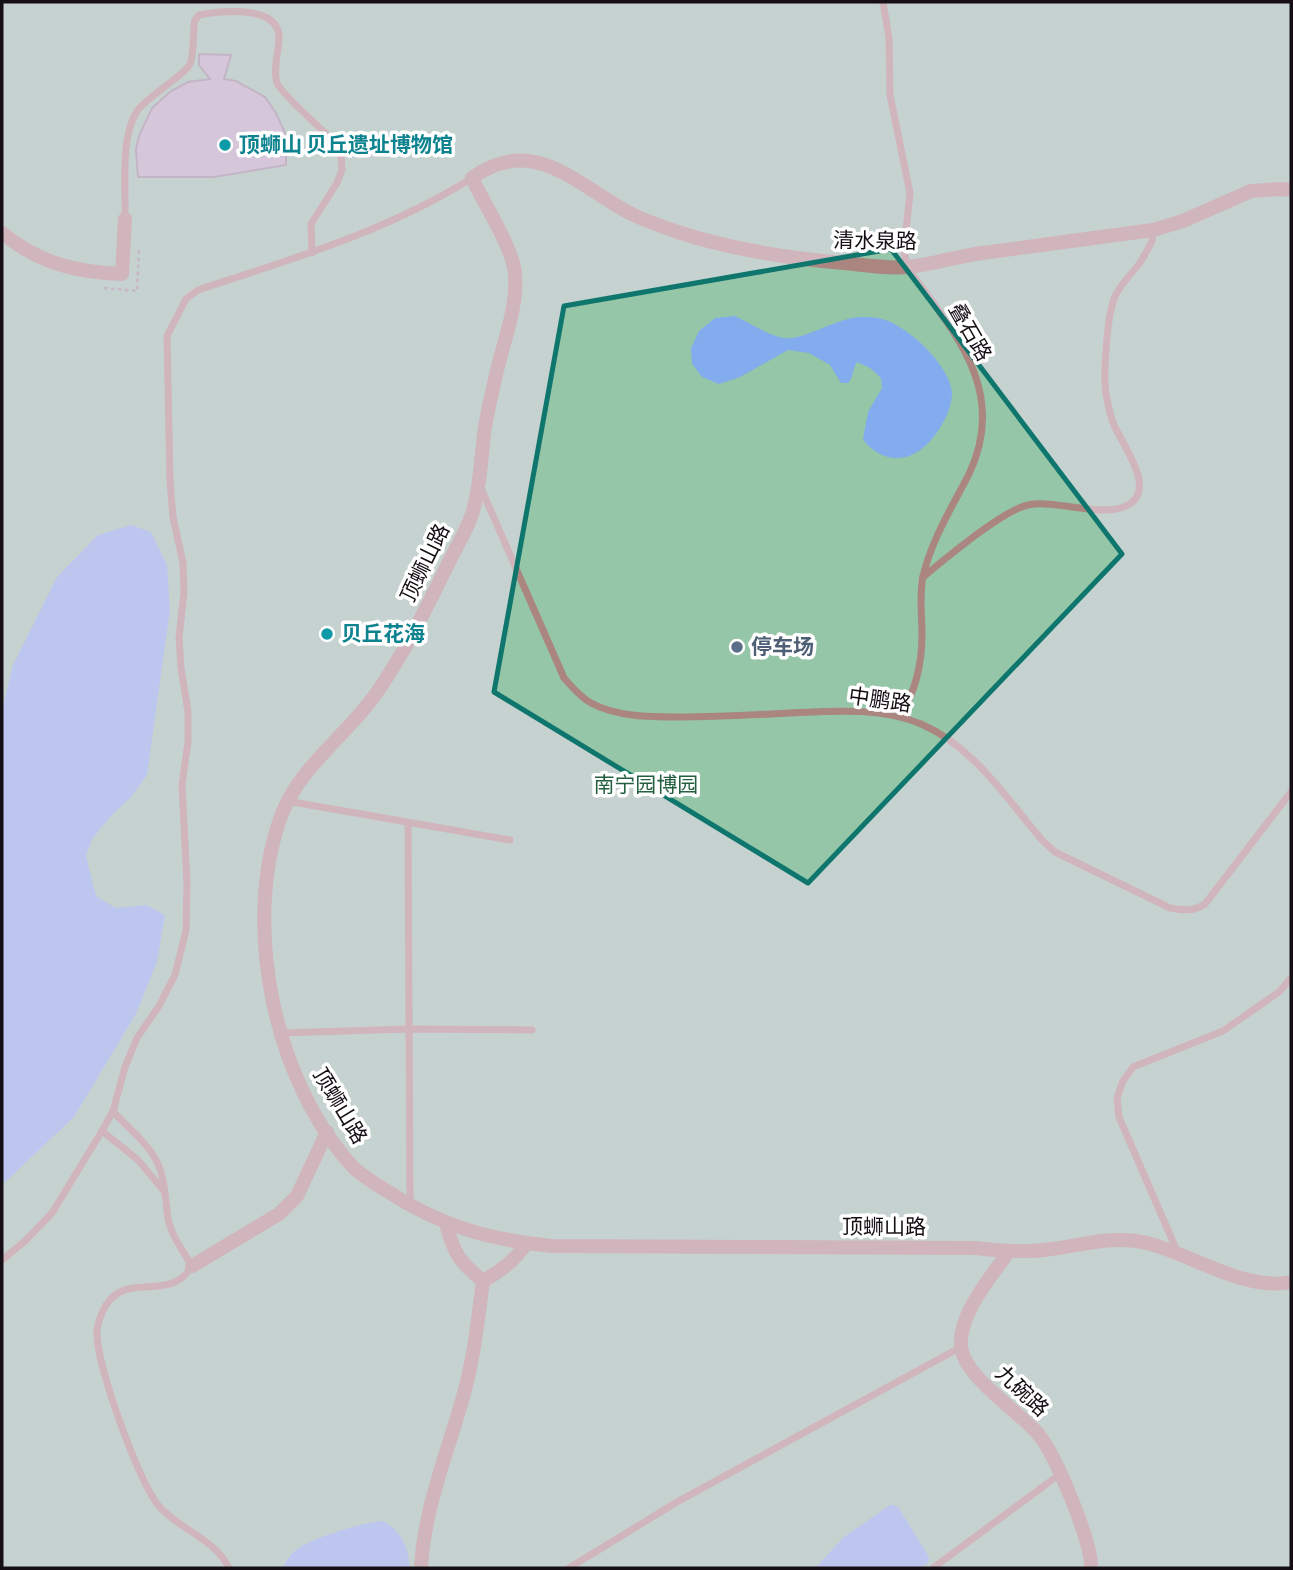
<svg xmlns="http://www.w3.org/2000/svg" width="1293" height="1570" font-family="Commissioner,'Noto Sans SC',sans-serif">
  <rect width="100%" height="100%" fill="#efddef"/>
  <rect fill="#96c6a8" x="2" y="2" width="1289" height="1566"/>
  <g fill="#82acee">
    <path d="M735,316C750,323 767,335 784,338C803,341 836,318 860,317C867,317 875,317 882,319C907,325 951,366 952,393C952,401 949,412 945,419C937,434 926,450 909,456C891,462 873,454 863,439L868,412L882,388L881,378L870,368L857,362C852,370 854,376 848,383H841L830,365L809,353L788,350L740,377L719,384L702,377L692,364L691,348L699,331L715,318Z"/>
    <polygon points="131,525 151,532 167,565 170,610 147,775 131,797 111,816 92,839 86,856 96,896 116,908 146,905 165,915 157,962 136,1014 74,1117 2,1185 2,710 13,665 57,577 98,535"/>
    <polygon points="890,1505 893,1505 899,1508 929,1557 928,1563 921,1568 815,1568 844,1537"/>
    <path d="M383,1521C402,1531 408,1547 410,1568H282C287,1560 291,1553 299,1548C315,1537 364,1522 383,1521Z"/>
  </g>
  <polygon fill="#b8abbe" stroke="#8e8395" stroke-width="2" points="199,54 231,55 224,79 236,81 265,97 276,113 286,135 286,165 214,177 138,177 136,149 139,136 152,108 171,91 188,82 210,79 199,65"/>
  <g fill="none" stroke-linecap="round" stroke-linejoin="round">
    <polyline stroke="#958895" stroke-width="2.5" stroke-dasharray="3.5 3.5" stroke-linecap="butt" points="104,288 137,291 139,250"/>
    <g stroke="#ab857f" stroke-width="7">
      <path d="M883,2L889,38L890,95L910,193L904,250L907,267C953,331 1009,390 969,474C952,507 932,539 923,576C919,596 922,615 922,635C922,667 915,688 902,716"/>
      <path d="M125,219C126,188 120,137 137,111C148,96 186,74 190,64C195,51 192,34 195,20L199,15C222,11 281,4 279,40C278,53 273,71 277,83C282,95 325,132 337,144L341,155L342,170L337,183L311,224L312,253"/>
      <path d="M480,486L564,678C572,687 580,697 591,703C617,717 650,717 679,717C716,717 753,715 790,713C833,711 881,707 921,724C973,746 1007,799 1042,840L1055,852L1170,908C1183,910 1193,912 1205,904L1291,792"/>
      <path d="M923,577C945,559 1003,510 1028,505C1056,499 1104,519 1128,505C1157,489 1123,446 1114,425C1110,416 1108,404 1106,394C1103,374 1107,318 1114,299C1119,285 1130,276 1139,264C1144,257 1148,249 1152,241L1153,230"/>
      <polyline points="287,801 510,840"/>
      <polyline points="408,823 410,1206"/>
      <polyline points="281,1033 409,1029 532,1030"/>
      <path d="M113,1111C125,1126 143,1138 153,1155C167,1176 164,1200 169,1223C173,1239 184,1252 192,1266C169,1304 129,1270 106,1305C102,1312 98,1323 97,1330C95,1362 138,1480 158,1505C179,1530 213,1537 229,1568"/>
      <polyline points="102,1131 138,1160 164,1191"/>
      <polyline points="1177,1251 1119,1117 1117,1098 1123,1081 1133,1067 1223,1031 1279,992 1291,978"/>
      <path d="M2,1260L25,1241L52,1213L102,1131L113,1111L125,1067L137,1038L159,1006L175,975L186,930L187,883L182,785L188,742V712L181,668L179,638L184,592L183,563L173,517L170,481L167,336L186,299L198,290C292,259 388,231 472,178"/>
      <polyline points="569,1568 677,1502 961,1347"/>
      <polyline points="933,1568 1060,1474"/>
    </g>
    <g stroke="#ab857f" stroke-width="14">
      <path d="M1291,190L1280,189L1251,191L1183,221L1153,230C1094,238 1034,246 975,254C952,258 930,265 907,267C887,269 864,265 844,263C787,258 732,250 678,232C660,226 640,219 624,210C573,181 531,135 472,178C484,204 512,246 515,273C518,308 503,342 496,375C492,392 488,410 485,427C481,455 481,483 473,511C468,529 456,547 448,564C426,609 404,654 375,695C345,737 297,769 280,819C242,928 275,1085 355,1169C364,1177 377,1185 387,1191C440,1226 490,1240 552,1246L975,1248C1000,1251 1026,1253 1051,1249C1084,1245 1113,1235 1147,1243C1191,1254 1245,1292 1291,1282"/>
      <path d="M2,233C39,263 74,272 122,274L125,219"/>
      <path d="M1009,1251C992,1276 959,1313 961,1345C962,1376 1019,1411 1039,1435C1056,1456 1092,1542 1091,1568"/>
      <polyline points="192,1266 279,1214 297,1196 327,1132"/>
      <path d="M483,1281C501,1271 514,1261 526,1244"/>
      <path d="M421,1568C424,1509 447,1454 463,1397C474,1359 478,1319 483,1281C459,1262 454,1253 446,1224"/>
    </g>
  </g>
  <path d="M0 0H1293V1570H0ZM891,249L1122,554L808,883L494,692L564,306Z" fill="#efddef" fill-opacity=".55" fill-rule="evenodd"/>
  <path fill="none" stroke="#0f766e" stroke-width="5" stroke-linejoin="round" d="M891,249L1122,554L808,883L494,692L564,306Z"/>
  <g fill="#0f9aa8" stroke="#fff" stroke-width="2.5">
    <circle cx="225" cy="145" r="7"/>
    <circle cx="327" cy="634" r="7"/>
  </g>
  <circle fill="#5c6f8a" stroke="#fff" stroke-width="2.5" cx="737" cy="647" r="7"/>
  <g text-anchor="middle" stroke-width="7" stroke-linejoin="round" paint-order="stroke">
    <g font-size="21" font-weight="bold" fill="#0d838f" stroke="#fff" text-anchor="start">
      <text x="239" y="152">顶蛳山 贝丘遗址博物馆</text>
      <text x="341" y="641">贝丘花海</text>
    </g>
    <g font-size="21" fill="#150f15" stroke="#fff">
      <text transform="translate(875 241) rotate(1)" y="7">清水泉路</text>
      <text transform="translate(970 332) rotate(60)" y="7">叠石路</text>
      <text transform="translate(425 563) rotate(-64)" y="7">顶蛳山路</text>
      <text transform="translate(880 700) rotate(8)" y="7">中鹏路</text>
      <text transform="translate(340 1106) rotate(59)" y="7">顶蛳山路</text>
      <text x="884" y="1234">顶蛳山路</text>
      <text transform="translate(1022 1391) rotate(43)" y="7">九碗路</text>
    </g>
    <g font-size="21" font-weight="bold" fill="#4e5e75" stroke="#fff" text-anchor="start">
      <text x="751" y="654">停车场</text>
    </g>
    <g font-size="21" fill="#246040" stroke="#fff">
      <text x="646" y="792">南宁园博园</text>
    </g>
  </g>
  <rect width="1293" height="1570" fill="none" stroke="#150f15" stroke-width="7"/>
</svg>
